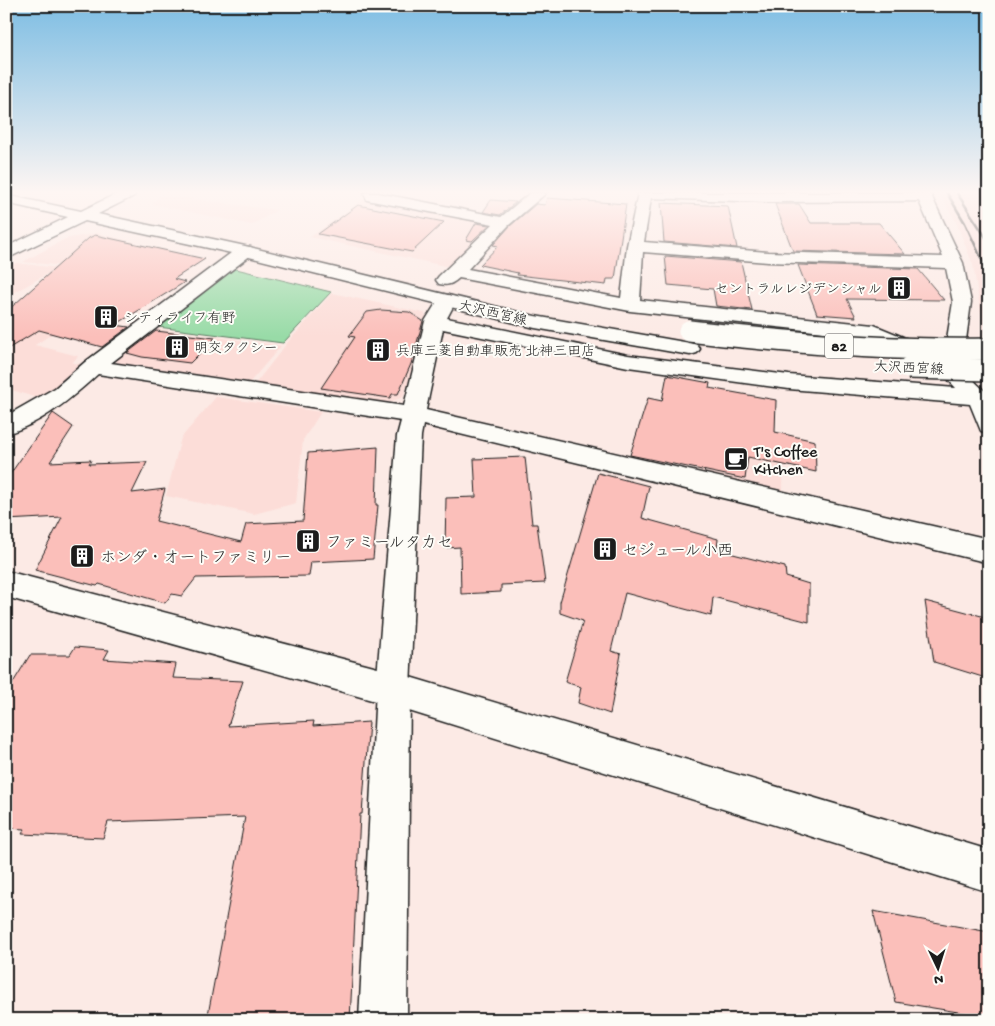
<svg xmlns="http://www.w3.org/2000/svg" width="995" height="1026" font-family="'Gochi Hand','Klee One',sans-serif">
  <rect width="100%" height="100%" fill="#fceae5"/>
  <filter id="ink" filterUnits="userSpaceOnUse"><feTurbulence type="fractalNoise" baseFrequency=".02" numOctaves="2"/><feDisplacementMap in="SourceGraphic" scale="10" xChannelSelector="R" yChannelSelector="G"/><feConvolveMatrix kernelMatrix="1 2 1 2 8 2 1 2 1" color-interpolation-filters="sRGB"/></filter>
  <g filter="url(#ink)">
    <g fill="#fcddd8">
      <polygon points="939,193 977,193 989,209 989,350 985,337 973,265 956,222"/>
      <polygon points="161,195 277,210 252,225 152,204"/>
      <polygon points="363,200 485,222 490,229 458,264 445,266 310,237"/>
      <polygon points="97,233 181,254 88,268 23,262 65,239"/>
      <polygon points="16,263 58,268 6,297 6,268"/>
      <polygon points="332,293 424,313 430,321 403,397 387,403 255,384 288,342"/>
      <polygon points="6,314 61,328 35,345 78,356 72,363 81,364 63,382 40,399 6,388"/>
      <polygon points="150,328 281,346 250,382 118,363 113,356"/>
      <polygon points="216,397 321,412 303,440 296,503 254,514 166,496 181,438"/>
      <polygon points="705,418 784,434 783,492 699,473"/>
    </g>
    <polygon fill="#98dba7" stroke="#5a7c62" points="232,268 331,292 283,343 158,327"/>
    <g fill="#fbbfba" stroke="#1c1c1c">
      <polygon points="547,198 626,204 615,279 607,279 606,285 517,275 518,273 480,265 498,246 493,245 510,226 536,204 545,205"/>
      <polygon points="491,200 516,202 500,215 483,212"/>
      <polygon points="661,203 728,206 737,248 664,242"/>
      <polygon points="775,204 799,204 811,223 879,223 905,254 793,251"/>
      <polygon points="358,205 444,222 412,252 318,234"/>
      <polygon points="476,223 489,225 472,241 466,240"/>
      <polygon points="95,235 205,259 174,279 185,282 115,325 129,327 102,347 39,330 6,350 6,312 89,238"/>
      <polygon points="665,256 741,262 752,310 716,306 713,289 668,285"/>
      <polygon points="798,265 918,269 944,300 847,299 856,317 817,314"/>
      <polygon points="381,310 409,312 423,321 411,364 398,394 392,394 390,398 321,388 355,337 349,336 367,312"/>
      <polygon points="156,331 215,338 190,363 142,357 127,353"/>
      <polygon points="667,375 710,383 709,388 776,400 775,432 815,441 816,472 748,457 745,479 630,455 648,398 662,401"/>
      <polygon points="53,413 73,427 50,462 91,460 89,464 147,462 132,493 165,489 156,521 241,542 246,524 303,521 308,453 378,447 376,505 378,505 373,559 311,562 309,576 196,578 182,596 172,594 165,603 99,584 97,586 35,570 62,517 6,520 6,480"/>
      <polygon points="525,457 532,524 537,524 545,583 501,585 501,592 461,594 460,547 445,548 446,498 476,497 474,459"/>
      <polygon points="598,473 649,486 642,518 718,539 717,550 785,567 786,577 809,584 809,622 713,597 711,616 625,593 611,651 621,654 610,714 578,703 581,687 565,682 583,621 560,613 560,602"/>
      <polygon points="925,601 989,618 989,679 934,662"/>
      <polygon points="75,647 109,650 104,659 176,664 173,678 243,681 228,726 314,721 313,726 369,722 362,814 360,814 350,1020 207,1020 245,817 108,822 103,838 22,834 25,829 6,828 6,694 30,655 70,655"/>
      <polygon points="873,911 989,932 989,1017 896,1002"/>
    </g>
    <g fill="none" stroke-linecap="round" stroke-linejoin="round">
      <defs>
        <path id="minor" d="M364,193H378L501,217L530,193H546L509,225L468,269L621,298L627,246L638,193H930L963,263L971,302L965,348L952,360L989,395V433L981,431L970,404L789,389L628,367L443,329L426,410L989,539V563L423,425L421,436L410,689L407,1020H359L376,689L397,436L401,421L98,374C72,398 41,424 6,434V416L55,388L85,362L239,247H251L253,251L251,255L111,363L404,406L425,321L440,297L447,295L454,297L456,301L447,318L628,355L789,375L956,388L932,363L870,337L630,311L459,278C452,284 448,286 439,284L436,280L439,276L493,224L372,201L367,200ZM651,198L769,202L919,201L943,257L768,252L644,242ZM643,252L768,262L946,268L953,302L946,345L937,351L874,325L640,300Z"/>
        <polygon id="tertiary" points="6,571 393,672 989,850 989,892 393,706 6,597"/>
        <polygon id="primary" points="118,193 136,193 134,196 98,214 245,246 535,316 690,343 697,345 700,349 697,353 690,355 535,328 245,256 85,221 6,259 6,247 68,217 6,203 6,195 81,211"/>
      </defs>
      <use href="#minor" stroke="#1c1c1c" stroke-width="3"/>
      <use href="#tertiary" stroke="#1c1c1c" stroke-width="3"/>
      <use href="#primary" stroke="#1c1c1c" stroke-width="3"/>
      <use href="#minor" fill="#fdfcf7" fill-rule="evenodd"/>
      <use href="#tertiary" fill="#fdfcf7" fill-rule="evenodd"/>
      <use href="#primary" fill="#fdfcf7" fill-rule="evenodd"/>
      <g stroke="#1c1c1c" stroke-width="2.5">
        <polyline points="947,193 965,223 989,275"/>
        <polyline points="957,193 989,242"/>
      </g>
      <defs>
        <g id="primary-bridge">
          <path d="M689,331C789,343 888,351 989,349"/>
          <polyline points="908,368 989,370"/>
        </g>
      </defs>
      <use href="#primary-bridge" stroke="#1c1c1c" stroke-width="24" stroke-linecap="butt"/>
      <use href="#primary-bridge" stroke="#fdfcf7" stroke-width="21"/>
    </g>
  </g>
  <linearGradient id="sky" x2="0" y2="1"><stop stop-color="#7dbde3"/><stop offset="0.57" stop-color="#fef6f3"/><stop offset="1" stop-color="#fef6f3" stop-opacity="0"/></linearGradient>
  <rect width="995" height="337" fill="url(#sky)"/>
  <defs>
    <symbol id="building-square" viewBox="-11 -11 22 22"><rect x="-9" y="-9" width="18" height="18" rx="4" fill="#1c1c1c" stroke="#fdfcf7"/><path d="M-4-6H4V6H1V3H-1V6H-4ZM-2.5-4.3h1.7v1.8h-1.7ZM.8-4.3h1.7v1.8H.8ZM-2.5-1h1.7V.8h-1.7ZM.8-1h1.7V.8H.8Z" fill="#fff"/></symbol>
    <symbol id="cafe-square" viewBox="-11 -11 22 22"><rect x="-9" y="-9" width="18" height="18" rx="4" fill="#1c1c1c" stroke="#fdfcf7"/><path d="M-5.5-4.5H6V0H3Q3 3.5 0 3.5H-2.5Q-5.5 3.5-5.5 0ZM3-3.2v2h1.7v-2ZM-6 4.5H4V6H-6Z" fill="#fff"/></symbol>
  </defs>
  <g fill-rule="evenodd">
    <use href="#building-square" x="885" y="274" width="28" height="28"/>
    <use href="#building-square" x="92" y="303" width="28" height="28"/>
    <use href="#building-square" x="163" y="333" width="28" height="28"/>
    <use href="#building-square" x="364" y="336" width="28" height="28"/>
    <use href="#cafe-square" x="722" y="445" width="28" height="28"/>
    <use href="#building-square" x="294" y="527" width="28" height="28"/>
    <use href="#building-square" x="591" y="535" width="28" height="28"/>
    <use href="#building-square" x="68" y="542" width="28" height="28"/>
  </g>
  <g text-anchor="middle" stroke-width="4" stroke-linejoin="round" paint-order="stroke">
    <g font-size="14" fill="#1c1c1c" stroke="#fdfcf7" text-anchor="start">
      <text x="882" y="293" text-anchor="end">セントラルレジデンシャル</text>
      <text x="124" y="322">シティライフ有野</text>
      <text x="194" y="352">明交タクシー</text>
      <text x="396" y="355">兵庫三菱自動車販売 北神三田店</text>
    </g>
    <g font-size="14" fill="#1c1c1c" stroke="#fdfcf7">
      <text transform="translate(493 312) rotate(13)" y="5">大沢西宮線</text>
      <text transform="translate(909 367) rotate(3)" y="5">大沢西宮線</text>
    </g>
    <rect fill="#fdfcf7" stroke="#605f5e" stroke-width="1" x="825" y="333.5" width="28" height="25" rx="4"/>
    <g font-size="15" font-weight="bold" fill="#1c1c1c">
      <text x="839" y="351">82</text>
    </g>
    <g font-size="16" fill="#1c1c1c" stroke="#fdfcf7" text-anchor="start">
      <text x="754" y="456">T's Coffee<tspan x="754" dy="18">Kitchen</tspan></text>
      <text x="326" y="547">ファミールタカセ</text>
      <text x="622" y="555">セジュール小西</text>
      <text x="100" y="562">ホンダ・オートファミリー</text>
    </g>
  </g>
  <rect width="995" height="1026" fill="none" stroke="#fdfcf7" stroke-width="25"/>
  <rect x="12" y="12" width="970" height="1001" fill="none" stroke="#1c1c1c" stroke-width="2" filter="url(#ink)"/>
  <g transform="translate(938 968) rotate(176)" stroke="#fdfcf7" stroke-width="4" paint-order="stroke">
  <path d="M0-4L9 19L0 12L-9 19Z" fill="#1c1c1c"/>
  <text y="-8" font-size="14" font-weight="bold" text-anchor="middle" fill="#1c1c1c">N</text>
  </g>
</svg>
